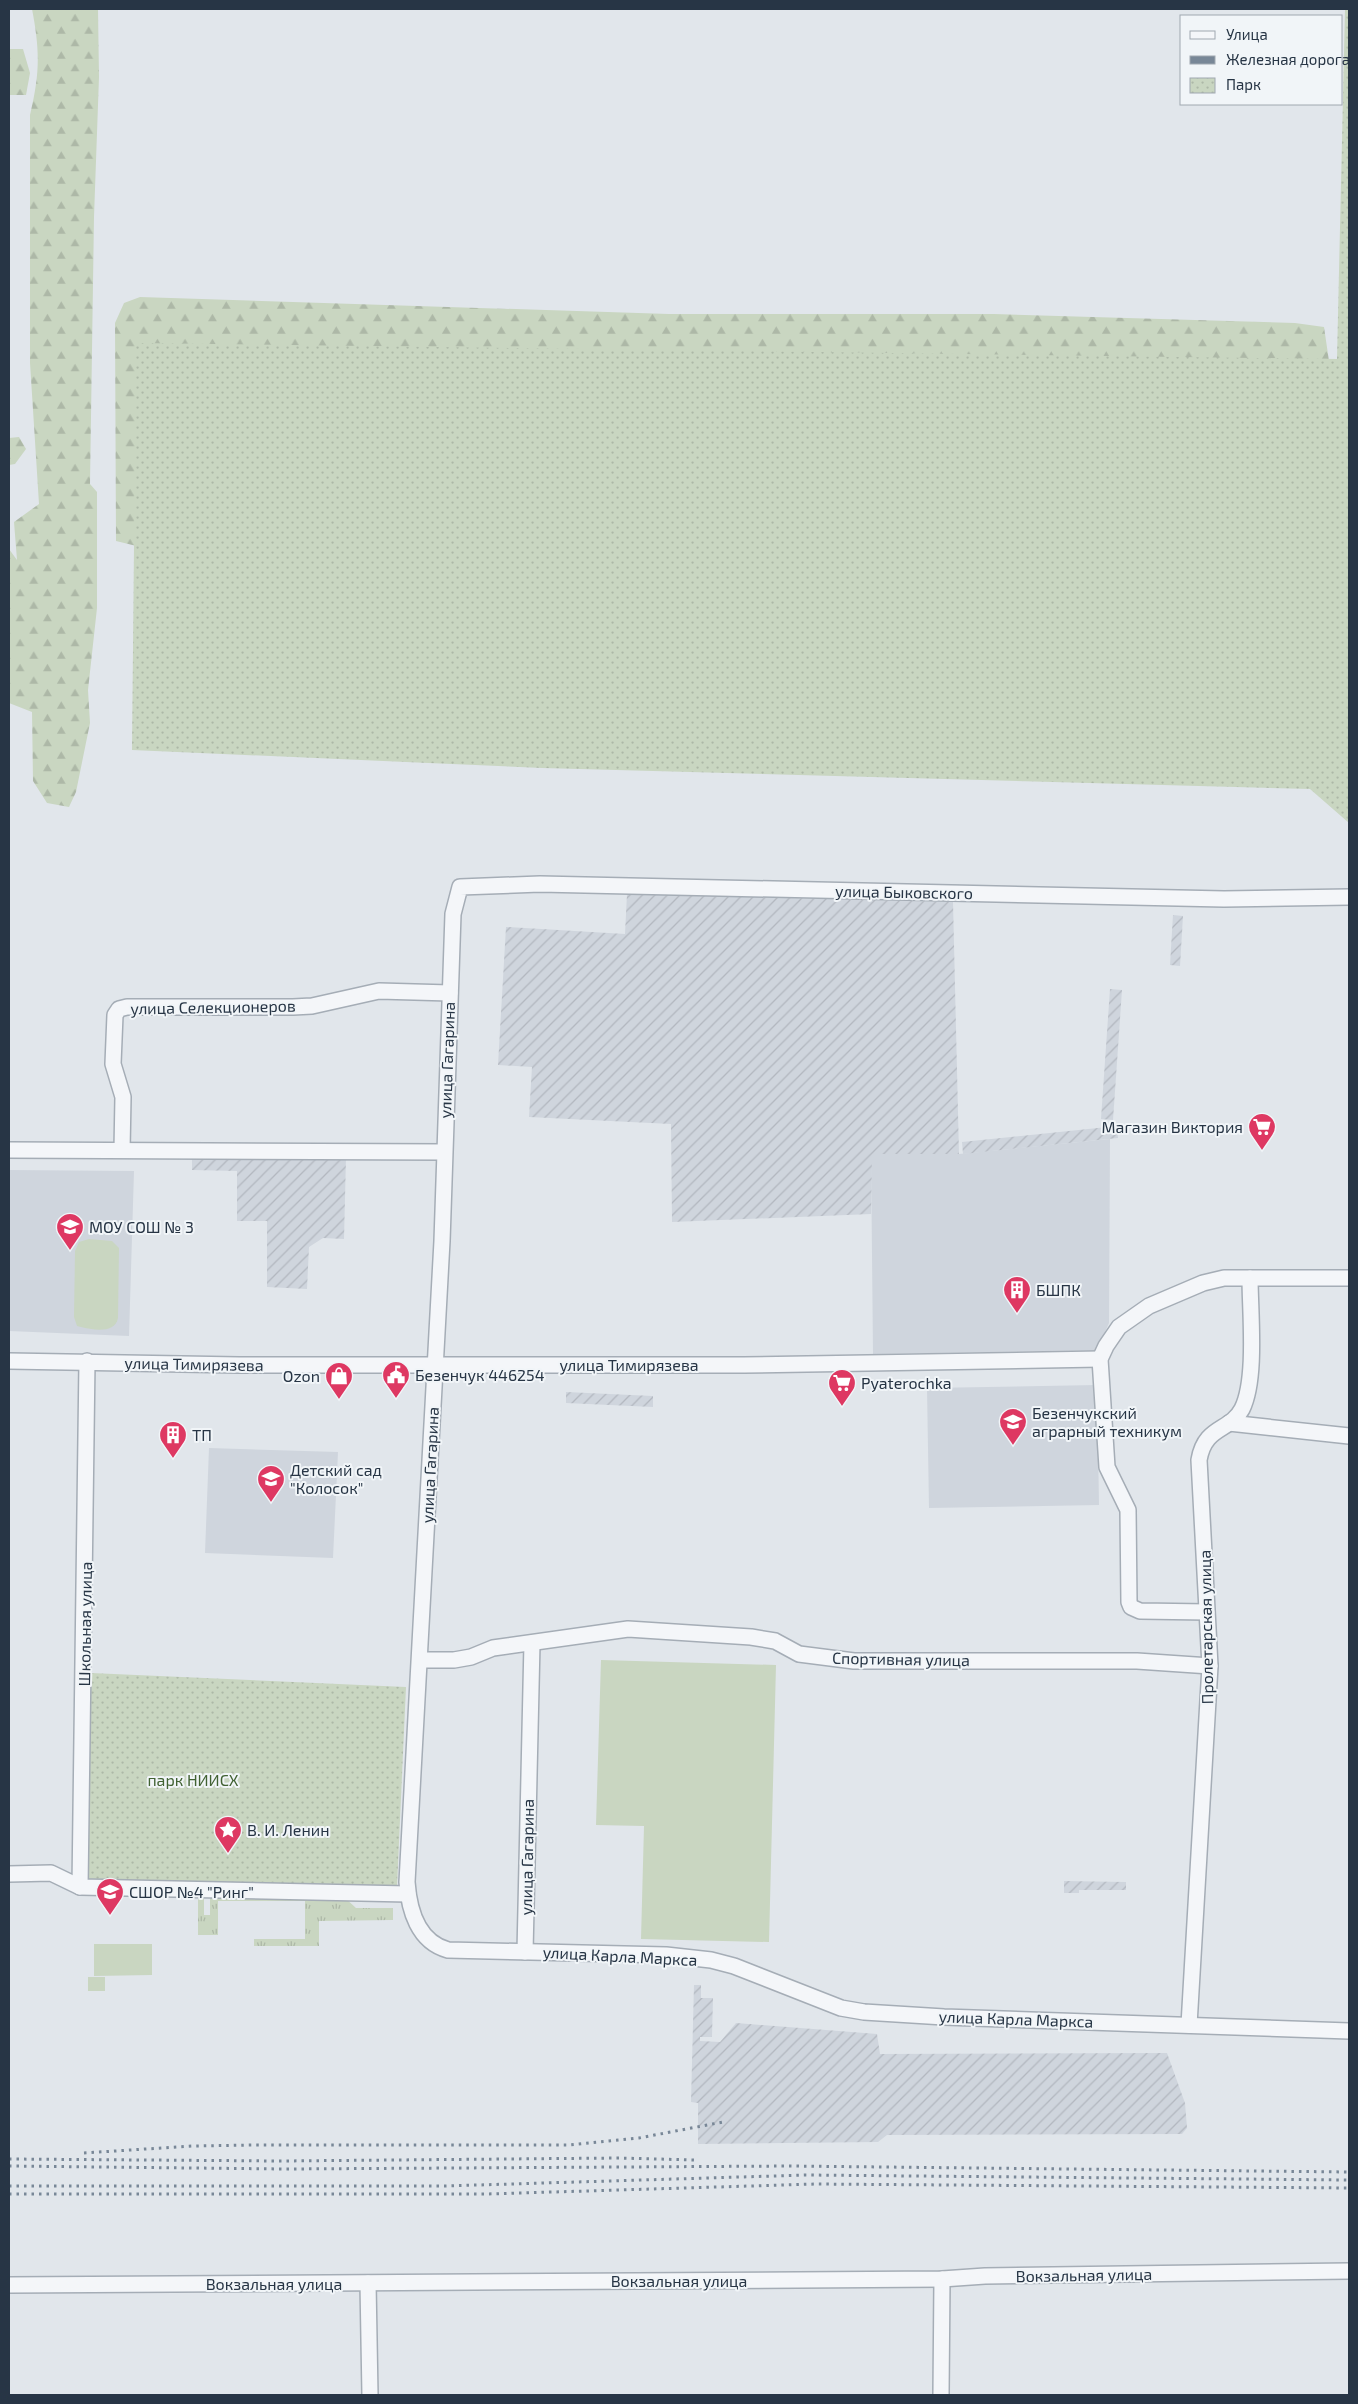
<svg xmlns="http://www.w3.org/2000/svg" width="1358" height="2404" font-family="'Exo 2',sans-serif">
  <defs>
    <pattern id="industrial-furrows" width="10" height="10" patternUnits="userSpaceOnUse" patternTransform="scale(1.25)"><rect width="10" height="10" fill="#cfd5dd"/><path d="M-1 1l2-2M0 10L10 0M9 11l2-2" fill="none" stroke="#b2b7bf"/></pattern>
    <pattern id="grass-tufts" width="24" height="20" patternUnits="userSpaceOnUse" patternTransform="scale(1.25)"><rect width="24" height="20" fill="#c9d6c1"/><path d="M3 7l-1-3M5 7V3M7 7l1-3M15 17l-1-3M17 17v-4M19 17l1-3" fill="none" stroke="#adb8a7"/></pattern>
    <pattern id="forest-firs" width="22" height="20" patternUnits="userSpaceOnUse" patternTransform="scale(1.25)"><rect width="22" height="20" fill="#c9d6c1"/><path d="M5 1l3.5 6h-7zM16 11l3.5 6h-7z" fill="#adb8a7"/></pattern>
    <pattern id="park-dots" width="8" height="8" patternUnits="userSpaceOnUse" patternTransform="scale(1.25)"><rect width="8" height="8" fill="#c9d6c1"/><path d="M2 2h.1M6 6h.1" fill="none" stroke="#adb8a7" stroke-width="1.8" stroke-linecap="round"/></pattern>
  </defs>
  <rect width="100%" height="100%" fill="#e1e6eb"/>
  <g fill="#cfd5dd">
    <polygon points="1110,1139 1109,1323 1097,1350 873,1354 871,1154 959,1154"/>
    <polygon points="9,1170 134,1171 129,1336 9,1331"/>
    <polygon points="1097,1385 1099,1505 929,1508 927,1388"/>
    <polygon points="209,1448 338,1452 333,1558 205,1553"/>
  </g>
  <g fill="url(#industrial-furrows)">
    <polygon points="627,894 953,902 959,1154 872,1154 871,1214 672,1222 671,1124 529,1117 532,1067 498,1065 506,927 625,934"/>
    <polygon points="1173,915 1183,916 1180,966 1170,965"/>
    <polygon points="1110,989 1122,990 1113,1120 1101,1119"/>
    <polygon points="1117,1126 1118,1138 963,1154 962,1142"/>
    <polygon points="230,1154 346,1157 344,1239 323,1238 309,1247 307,1289 267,1287 267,1221 237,1221 237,1171 192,1170 192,1159 230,1159"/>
    <polygon points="566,1392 653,1396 653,1407 566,1403"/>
    <polygon points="1064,1881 1126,1882 1126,1890 1079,1890 1079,1893 1064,1893"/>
    <polygon points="694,1985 701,1985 701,1998 713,1998 712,2037 700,2037 700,2041 720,2042 736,2023 877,2034 880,2054 1167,2053 1185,2103 1187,2128 1182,2134 887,2135 878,2142 698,2144 698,2103 691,2102"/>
  </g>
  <polygon fill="url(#grass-tufts)" points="198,1897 204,1897 204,1915 210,1915 210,1897 344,1897 356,1908 393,1908 393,1920 319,1921 319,1946 254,1946 254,1939 305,1939 305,1901 218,1901 218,1935 198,1935"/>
  <g fill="url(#forest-firs)">
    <path d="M32,9H98L99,77L94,217L90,484L97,492V608L88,690L90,723L76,792L69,807L47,803L33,781L32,712L9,703V549L17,560L14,522L39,504L30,363V115C40,73 40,51 32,9Z"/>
    <polygon points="9,49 23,49 30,73 26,95 9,95"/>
    <polygon points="140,297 669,314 994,314 1295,323 1324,327 1329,361 157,551 116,541 115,323 124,303"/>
    <polygon points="19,437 26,449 15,464 9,465 9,438"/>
  </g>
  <g fill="url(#park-dots)">
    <polygon points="1345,9 1349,9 1349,823 1310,789 542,768 132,750 136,343 1337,359"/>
    <polygon points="91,1673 406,1687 397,1886 88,1881"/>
  </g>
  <g fill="#c9d6c1">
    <path d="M89,1239L112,1241L119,1248L118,1318C115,1334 93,1330 81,1327L77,1326L74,1317L75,1251L79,1242Z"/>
    <polygon points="601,1660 776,1665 769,1942 641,1939 644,1826 596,1825"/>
    <polygon points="94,1944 152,1944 152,1975 94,1976"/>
    <rect x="88" y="1977" width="17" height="14"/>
  </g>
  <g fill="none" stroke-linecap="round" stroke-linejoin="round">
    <defs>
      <g id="minor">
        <path d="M1349,897L1224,899L540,884L460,887L453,914L442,1241L407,1882C409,1910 418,1942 448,1950L666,1955L711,1960L734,1966L841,2008L864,2012L944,2017L1349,2031"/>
        <polyline points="9,1150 444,1152"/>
        <polyline points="122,1150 123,1097 113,1064 115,1015 119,1009 127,1007 293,1007 312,1006 379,991 450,993"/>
        <polyline points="9,1361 239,1365 744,1365 1100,1359"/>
        <polyline points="1229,1423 1349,1436"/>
        <polyline points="1207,1612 1140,1611 1131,1607 1129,1602 1128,1510 1107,1467 1100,1359 1106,1346 1119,1327 1149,1306 1203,1283 1224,1278 1349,1278"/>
        <polyline points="420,1660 454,1660 471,1657 493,1648 628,1629 751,1637 775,1641 799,1654 854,1661 1137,1661 1210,1666"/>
        <polyline points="9,1874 51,1873 80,1887 408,1894"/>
        <polyline points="80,1887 87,1361"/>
        <polyline points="525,1952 532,1643"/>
        <path d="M1189,2025L1210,1666L1199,1460C1205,1425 1230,1432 1242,1409C1257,1379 1250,1312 1250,1278"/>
        <polyline points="368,2283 370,2395"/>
        <polyline points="9,2285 942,2279 985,2276 1349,2271"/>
        <polyline points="941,2395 942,2279"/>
      </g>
    </defs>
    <use href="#minor" stroke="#a5adb6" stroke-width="18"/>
    <use href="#minor" stroke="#f4f6f9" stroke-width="15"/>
    <g stroke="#788797" stroke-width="3" stroke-dasharray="2.5 5" stroke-linecap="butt">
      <polyline points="84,2153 192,2146 255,2145 568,2145 639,2138 723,2122"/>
      <polyline points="9,2159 281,2161 619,2158 695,2160"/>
      <polyline points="9,2166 285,2169 790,2166 1349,2172"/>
      <polyline points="9,2186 445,2186 806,2175 1349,2180"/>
      <polyline points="9,2194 487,2194 816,2184 1349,2188"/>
    </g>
  </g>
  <defs>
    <symbol id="supermarket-pin" viewBox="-11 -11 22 30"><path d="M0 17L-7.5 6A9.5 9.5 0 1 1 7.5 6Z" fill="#de3862" stroke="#f1f5f8"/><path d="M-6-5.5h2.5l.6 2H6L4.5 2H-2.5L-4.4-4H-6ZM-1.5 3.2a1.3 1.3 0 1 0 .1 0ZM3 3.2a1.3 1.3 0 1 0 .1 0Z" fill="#fff"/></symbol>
    <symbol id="school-pin" viewBox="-11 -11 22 30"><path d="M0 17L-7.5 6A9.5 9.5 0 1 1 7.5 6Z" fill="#de3862" stroke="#f1f5f8"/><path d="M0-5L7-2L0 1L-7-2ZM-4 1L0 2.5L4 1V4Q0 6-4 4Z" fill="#fff"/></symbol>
    <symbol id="building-pin" viewBox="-11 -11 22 30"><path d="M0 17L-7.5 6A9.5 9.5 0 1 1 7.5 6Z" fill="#de3862" stroke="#f1f5f8"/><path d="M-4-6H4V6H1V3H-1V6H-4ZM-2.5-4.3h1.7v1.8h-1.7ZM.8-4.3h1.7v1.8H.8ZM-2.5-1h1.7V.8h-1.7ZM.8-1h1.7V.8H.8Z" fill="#fff"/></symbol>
    <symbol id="civic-pin" viewBox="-11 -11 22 30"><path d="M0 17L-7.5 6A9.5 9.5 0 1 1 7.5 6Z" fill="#de3862" stroke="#f1f5f8"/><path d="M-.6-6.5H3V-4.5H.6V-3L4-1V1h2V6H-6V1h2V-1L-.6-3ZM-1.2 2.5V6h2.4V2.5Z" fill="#fff"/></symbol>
    <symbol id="shop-pin" viewBox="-11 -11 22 30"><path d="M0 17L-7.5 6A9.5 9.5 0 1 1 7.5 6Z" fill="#de3862" stroke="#f1f5f8"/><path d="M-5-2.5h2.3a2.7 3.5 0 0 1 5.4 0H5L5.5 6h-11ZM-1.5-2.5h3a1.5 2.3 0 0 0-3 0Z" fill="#fff"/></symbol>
    <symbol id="university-pin" viewBox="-11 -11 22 30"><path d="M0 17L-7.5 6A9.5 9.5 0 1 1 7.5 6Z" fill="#de3862" stroke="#f1f5f8"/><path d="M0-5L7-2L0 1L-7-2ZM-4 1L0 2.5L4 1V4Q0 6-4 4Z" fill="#fff"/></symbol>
    <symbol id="sight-pin" viewBox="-11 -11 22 30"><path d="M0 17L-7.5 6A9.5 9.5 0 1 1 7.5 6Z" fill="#de3862" stroke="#f1f5f8"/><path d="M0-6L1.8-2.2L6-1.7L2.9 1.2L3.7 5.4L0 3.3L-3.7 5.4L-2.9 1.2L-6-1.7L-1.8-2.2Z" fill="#fff"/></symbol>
  </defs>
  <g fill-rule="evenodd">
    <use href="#supermarket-pin" x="1246" y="1111" width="32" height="43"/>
    <use href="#school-pin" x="54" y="1211" width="32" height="43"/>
    <use href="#building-pin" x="1001" y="1274" width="32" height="43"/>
    <use href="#civic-pin" x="380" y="1359" width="32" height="43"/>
    <use href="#shop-pin" x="323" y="1360" width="32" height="43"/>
    <use href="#supermarket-pin" x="826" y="1367" width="32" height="43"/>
    <use href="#university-pin" x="997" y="1406" width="32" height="43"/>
    <use href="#building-pin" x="157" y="1419" width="32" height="43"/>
    <use href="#school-pin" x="255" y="1463" width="32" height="43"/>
    <use href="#sight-pin" x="212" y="1814" width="32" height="43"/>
    <use href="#school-pin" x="94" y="1876" width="32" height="43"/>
  </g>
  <g text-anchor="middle" stroke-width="4" stroke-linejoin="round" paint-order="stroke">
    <g font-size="16" fill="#273545" stroke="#f1f5f8">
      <text transform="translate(904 892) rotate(1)" y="6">улица Быковского</text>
      <text transform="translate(213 1007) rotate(-1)" y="6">улица Селекционеров</text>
      <text transform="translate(447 1060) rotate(-88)" y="6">улица Гагарина</text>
      <text transform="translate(194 1364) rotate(1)" y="6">улица Тимирязева</text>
      <text x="629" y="1371">улица Тимирязева</text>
      <text transform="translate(430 1465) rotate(-87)" y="6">улица Гагарина</text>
      <text transform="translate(85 1624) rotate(-89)" y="6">Школьная улица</text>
      <text transform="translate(1206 1627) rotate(-91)" y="6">Пролетарская улица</text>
      <text transform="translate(901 1659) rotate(1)" y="6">Спортивная улица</text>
      <text transform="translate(527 1857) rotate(-89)" y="6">улица Гагарина</text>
      <text transform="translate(620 1956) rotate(3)" y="6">улица Карла Маркса</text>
      <text transform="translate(1016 2019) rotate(2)" y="6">улица Карла Маркса</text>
      <text transform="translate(1084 2275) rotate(-1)" y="6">Вокзальная улица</text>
      <text x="679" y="2287">Вокзальная улица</text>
      <text x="274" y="2290">Вокзальная улица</text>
    </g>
    <g font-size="16" fill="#273545" stroke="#f1f5f8" text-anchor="start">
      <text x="1243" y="1133" text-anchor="end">Магазин Виктория</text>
      <text x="89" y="1233">МОУ СОШ № 3</text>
      <text x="1036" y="1296">БШПК</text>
      <text x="415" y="1381">Безенчук 446254</text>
      <text x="320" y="1382" text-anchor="end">Ozon</text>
      <text x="861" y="1389">Pyaterochka</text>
      <text x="1032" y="1419">Безенчукский<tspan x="1032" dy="18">аграрный техникум</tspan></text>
      <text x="192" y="1441">ТП</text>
      <text x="290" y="1476">Детский сад<tspan x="290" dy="18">"Колосок"</tspan></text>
      <text x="247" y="1836">В. И. Ленин</text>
      <text x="129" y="1898">СШОР №4 "Ринг"</text>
    </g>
    <g font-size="16" fill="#416233" stroke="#f1f5f8">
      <text x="193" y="1786">парк НИИСХ</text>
    </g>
  </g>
  <rect width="1358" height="2404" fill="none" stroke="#273545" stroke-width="20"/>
  <rect x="1180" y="15" width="162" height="90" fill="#f1f5f8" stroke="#a0a8b0"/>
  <rect x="1190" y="31" width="25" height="8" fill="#f4f6f9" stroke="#a0a8b0"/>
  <text x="1226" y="40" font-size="15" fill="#273545">Улица</text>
  <rect x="1190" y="56" width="25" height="8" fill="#788797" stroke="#a0a8b0"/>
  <text x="1226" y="65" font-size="15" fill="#273545">Железная дорога</text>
  <rect x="1190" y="78" width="25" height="15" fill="url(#park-dots)" stroke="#a0a8b0"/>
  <text x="1226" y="90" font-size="15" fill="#273545">Парк</text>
</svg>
